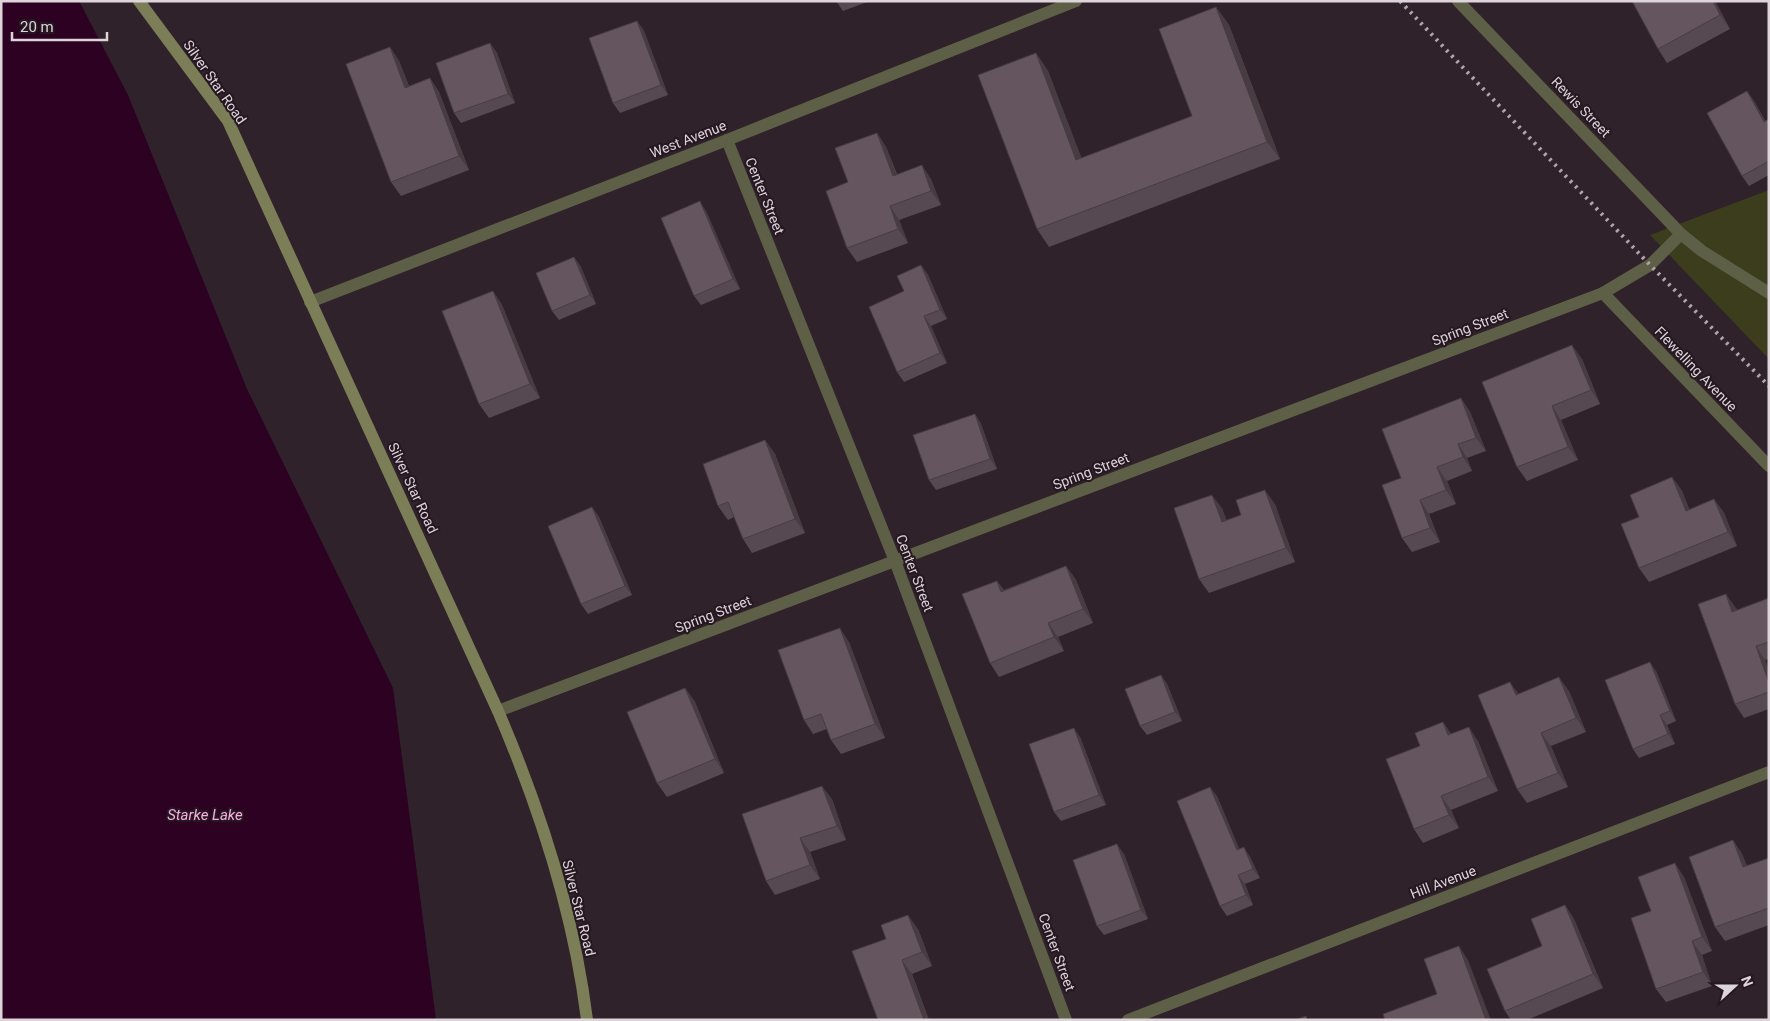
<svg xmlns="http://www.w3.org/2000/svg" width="1770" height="1021" font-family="Roboto,sans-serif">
  <rect width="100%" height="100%" fill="#2f222a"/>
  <polygon fill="#3b3d1c" points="1769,190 1769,359 1650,235"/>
  <polygon fill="#2c0121" points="1,1 79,1 128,95 247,389 393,688 436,1020 1,1020"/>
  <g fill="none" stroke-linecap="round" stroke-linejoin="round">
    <polyline stroke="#5d5f46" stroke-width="12" points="1681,234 1702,251 1769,293"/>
    <g stroke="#5d5f46" stroke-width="12">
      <polyline points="1458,1 1681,234 1650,265 1603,293"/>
      <polyline points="727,140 895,561 1066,1020"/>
      <polyline points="310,302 727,140 1076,1"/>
      <polyline points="1128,1020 1769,772"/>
    </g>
    <polyline stroke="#5d5f46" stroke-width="12" points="498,711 1603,293 1769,466"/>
    <path stroke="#7b7e56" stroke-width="12" d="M139,1L228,121L498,711C540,809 574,914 587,1020"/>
    <polyline stroke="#afa5ab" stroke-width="4" stroke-dasharray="2.5 5" stroke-linecap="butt" points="1400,1 1650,265 1769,386"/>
  </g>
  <g fill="#574952">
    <polygon points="836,1 870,1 843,11"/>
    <polygon points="1715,1 1730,29 1667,63 1658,49"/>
    <polygon points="1216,7 1229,25 1280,159 1049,247 1037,229 1036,53 1048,71 1081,158 1192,116"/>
    <polygon points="637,21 644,31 668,95 620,113 613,103"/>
    <polygon points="490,43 497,53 515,103 461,123 454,113"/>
    <polygon points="390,47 399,61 409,86 430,78 439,92 469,170 401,196 391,182"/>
    <polygon points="1747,91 1754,101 1765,121 1769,119 1769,175 1749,186 1742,176"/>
    <polygon points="877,133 886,147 897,174 931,179 941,205 899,220 908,243 857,262 847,248 848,182"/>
    <polygon points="706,211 740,289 701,305 694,296"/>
    <polygon points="574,257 581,267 596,304 559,320 552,311"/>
    <polygon points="921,265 928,275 947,319 931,326 947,363 904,382 897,372 904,291"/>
    <polygon points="493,291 502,305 540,398 489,418 479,404"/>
    <polygon points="1582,359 1600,404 1561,420 1578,460 1527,481 1517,467 1482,382"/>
    <polygon points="1461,398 1470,412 1486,451 1467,458 1472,471 1447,481 1456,504 1429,514 1440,542 1412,552 1402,538 1401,478"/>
    <polygon points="975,414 981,424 997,469 936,490 929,480"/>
    <polygon points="765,440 775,454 805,533 752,553 743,539 734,517 728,520 718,506"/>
    <polygon points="1672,477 1682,491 1689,510 1714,499 1724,513 1737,546 1649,582 1639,568 1639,517"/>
    <polygon points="1275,504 1295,562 1209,593 1199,579 1222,508 1226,520"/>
    <polygon points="592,507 599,517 632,595 588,614 581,604"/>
    <polygon points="1066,566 1076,580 1093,623 1058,637 1064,651 999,677 990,663 997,581 1004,590"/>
    <polygon points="1769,598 1769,659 1765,660 1769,670 1769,709 1744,718 1735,704 1736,608 1737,610"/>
    <polygon points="849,642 885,738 841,754 831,740 827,729 813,734 804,720"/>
    <polygon points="1656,671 1676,721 1667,725 1675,744 1639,758 1633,749"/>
    <polygon points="1161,675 1167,684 1182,721 1147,735 1140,726"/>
    <polygon points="685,688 695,702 724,773 667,797 657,783"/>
    <polygon points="1569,691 1586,732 1551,746 1568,787 1527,803 1517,789 1519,694"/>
    <polygon points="1443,722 1451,734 1478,741 1498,791 1451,810 1459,828 1423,843 1414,829 1420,746"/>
    <polygon points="1080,737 1106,805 1061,821 1054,812"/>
    <polygon points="1217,796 1239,849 1250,857 1260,878 1245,884 1253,905 1227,916 1220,906"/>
    <polygon points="832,799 846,840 810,852 820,879 775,895 766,881"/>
    <polygon points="1733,840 1742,854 1747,866 1769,858 1769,925 1725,941 1715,927"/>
    <polygon points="1124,854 1148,919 1104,935 1097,926"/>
    <polygon points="1684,877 1712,951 1702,955 1712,986 1666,1002 1656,989 1651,911"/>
    <polygon points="1565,905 1574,919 1603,988 1527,1020 1511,1020 1505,1011"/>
    <polygon points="918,929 932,966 912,974 929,1020 878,1020 852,951"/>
  </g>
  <g fill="#473c42">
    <polygon points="1713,1 1715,1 1730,29 1720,15"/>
    <polygon points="1216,7 1229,25 1280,159 1267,142"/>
    <polygon points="637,21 644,31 668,95 661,85"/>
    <polygon points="490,43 497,53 515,103 508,94"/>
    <polygon points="390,47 399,61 415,102 405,88"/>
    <polygon points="1036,53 1048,71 1089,177 1076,160"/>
    <polygon points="430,78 439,92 469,170 459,156"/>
    <polygon points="1747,91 1754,101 1769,127 1764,122"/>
    <polygon points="877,133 886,147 902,190 893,176"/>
    <polygon points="922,165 931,179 941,205 931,191"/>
    <polygon points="700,201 706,211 740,289 733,279"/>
    <polygon points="890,206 899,220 908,243 898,229"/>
    <polygon points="574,257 581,267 596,304 590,295"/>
    <polygon points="921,265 928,275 947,319 940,310"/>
    <polygon points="493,291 502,305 540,398 530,384"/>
    <polygon points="924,316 931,326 947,363 940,353"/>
    <polygon points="1572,345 1582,359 1600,404 1591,390"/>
    <polygon points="1461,398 1470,412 1486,451 1476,438"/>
    <polygon points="1552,406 1561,420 1578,460 1568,447"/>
    <polygon points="975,414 981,424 997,469 990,459"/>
    <polygon points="765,440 775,454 805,533 795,519"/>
    <polygon points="1458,444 1467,458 1472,471 1463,457"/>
    <polygon points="1437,467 1447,481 1456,504 1446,490"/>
    <polygon points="1672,477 1682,491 1696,525 1686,511"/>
    <polygon points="1265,490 1275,504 1295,562 1286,548"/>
    <polygon points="1212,495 1222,508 1232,535 1222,522"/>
    <polygon points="1714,499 1724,513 1737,546 1728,532"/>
    <polygon points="1420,500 1429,514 1440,542 1430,528"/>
    <polygon points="592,507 599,517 632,595 625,586"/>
    <polygon points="1066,566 1076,580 1093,623 1083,609"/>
    <polygon points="997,581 1007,595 1001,592"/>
    <polygon points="1726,594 1736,608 1742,626 1732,612"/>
    <polygon points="1048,623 1058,637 1064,651 1054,637"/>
    <polygon points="840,628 849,642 885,738 875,724"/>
    <polygon points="1756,646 1765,660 1769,670 1769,683"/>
    <polygon points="1650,662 1656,671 1676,721 1670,711"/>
    <polygon points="1161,675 1167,684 1182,721 1175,712"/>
    <polygon points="1559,677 1569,691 1586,732 1576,718"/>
    <polygon points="1510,682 1520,696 1516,695"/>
    <polygon points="685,688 695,702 724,773 715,759"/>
    <polygon points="1660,715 1667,725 1675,744 1668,734"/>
    <polygon points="1443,722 1452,736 1448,735"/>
    <polygon points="1469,727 1478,741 1498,791 1488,777"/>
    <polygon points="1074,728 1080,737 1106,805 1099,795"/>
    <polygon points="1541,733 1551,746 1568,787 1558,773"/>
    <polygon points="822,786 832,799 846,840 837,826"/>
    <polygon points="1210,787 1217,796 1244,860 1237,850"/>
    <polygon points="1441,796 1451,810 1459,828 1449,815"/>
    <polygon points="800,838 810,852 820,879 810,865"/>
    <polygon points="1733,840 1742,854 1753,881 1743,867"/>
    <polygon points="1117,844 1124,854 1148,919 1141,910"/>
    <polygon points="1244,847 1250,857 1260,878 1253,869"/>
    <polygon points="1675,863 1684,877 1712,951 1702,937"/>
    <polygon points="1238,875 1245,884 1253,905 1246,895"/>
    <polygon points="1565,905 1574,919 1603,988 1593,974"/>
    <polygon points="908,915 918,929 932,966 922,952"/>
    <polygon points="1692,941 1702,955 1712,986 1703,972"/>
    <polygon points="1459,946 1468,960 1491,1020 1486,1020"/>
    <polygon points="902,960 912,974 929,1020 924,1020"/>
  </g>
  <g fill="#65555f" stroke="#473c42">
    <polygon points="1632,1 1713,1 1720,15 1658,49"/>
    <polygon points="1216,7 1267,142 1037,229 978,75 1036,53 1076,160 1192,116 1159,29"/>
    <polygon points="637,21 661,85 613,103 589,38"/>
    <polygon points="490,43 508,94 454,113 436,63"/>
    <polygon points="390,47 405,88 430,78 459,156 391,182 346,64"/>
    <polygon points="1747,91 1764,122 1769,119 1769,161 1742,176 1707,113"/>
    <polygon points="877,133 893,176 922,165 931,191 890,206 898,229 847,248 826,191 848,182 835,148"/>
    <polygon points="700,201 733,279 694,296 661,218"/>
    <polygon points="574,257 590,295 552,311 536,273"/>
    <polygon points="921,265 940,310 924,316 940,353 897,372 869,307 904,291 897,276"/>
    <polygon points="493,291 530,384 479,404 442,311"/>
    <polygon points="1572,345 1591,390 1552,406 1568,447 1517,467 1482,382"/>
    <polygon points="1461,398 1476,438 1458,444 1463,457 1437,467 1446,490 1420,500 1430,528 1402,538 1382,485 1401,478 1382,429"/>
    <polygon points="975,414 990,459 929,480 913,435"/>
    <polygon points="765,440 795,519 743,539 728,502 718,506 703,464"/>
    <polygon points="1672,477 1686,511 1714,499 1728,532 1639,568 1621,524 1639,517 1630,495"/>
    <polygon points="1265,490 1286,548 1199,579 1174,508 1212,495 1222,522 1241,515 1236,500"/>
    <polygon points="592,507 625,586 581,604 548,526"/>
    <polygon points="1066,566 1083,609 1048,623 1054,637 990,663 962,594 997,581 1001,592"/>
    <polygon points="1726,594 1732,612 1769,598 1769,642 1756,646 1769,683 1769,692 1735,704 1698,604"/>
    <polygon points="840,628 875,724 831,740 821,714 804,720 778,650"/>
    <polygon points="1650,662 1670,711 1660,715 1668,734 1633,749 1605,680"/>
    <polygon points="1161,675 1175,712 1140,726 1125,689"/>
    <polygon points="1559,677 1576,718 1541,733 1558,773 1517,789 1478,695 1510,682 1516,695"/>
    <polygon points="685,688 715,759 657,783 627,712"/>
    <polygon points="1443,722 1448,735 1469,727 1488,777 1441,796 1449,815 1414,829 1386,759 1420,746 1415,733"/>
    <polygon points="1074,728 1099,795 1054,812 1029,744"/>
    <polygon points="822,786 837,826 800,838 810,865 766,881 742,814"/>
    <polygon points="1210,787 1237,850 1244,847 1253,869 1238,875 1246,895 1220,906 1177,801"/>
    <polygon points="1733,840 1743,867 1769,858 1769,908 1715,927 1689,857"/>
    <polygon points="1117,844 1141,910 1097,926 1073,860"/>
    <polygon points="1675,863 1702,937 1692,941 1703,972 1656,989 1631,918 1651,911 1638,877"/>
    <polygon points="1565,905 1593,974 1505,1011 1487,969 1542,946 1531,919"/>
    <polygon points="908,915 922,952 902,960 924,1020 878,1020 852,951 886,939 881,925"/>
    <polygon points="1459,946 1486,1020 1385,1020 1383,1014 1437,994 1424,959"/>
    <polygon points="1306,1016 1307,1020 1294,1020"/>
  </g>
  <g text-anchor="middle" stroke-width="4" stroke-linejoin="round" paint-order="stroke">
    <g font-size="14" fill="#ded5da" stroke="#251821">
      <text transform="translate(215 82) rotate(55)" y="5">Silver Star Road</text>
      <text transform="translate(1581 107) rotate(46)" y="5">Rewis Street</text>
      <text transform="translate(688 139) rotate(-21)" y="5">West Avenue</text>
      <text transform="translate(765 196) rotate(68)" y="5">Center Street</text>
      <text transform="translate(1470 327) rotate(-21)" y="5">Spring Street</text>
      <text transform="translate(1696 369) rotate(46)" y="5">Flewelling Avenue</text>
      <text transform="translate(1091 471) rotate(-21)" y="5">Spring Street</text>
      <text transform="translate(413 488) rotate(65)" y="5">Silver Star Road</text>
      <text transform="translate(915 573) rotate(69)" y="5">Center Street</text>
      <text transform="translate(713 614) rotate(-21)" y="5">Spring Street</text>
      <text transform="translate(1443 882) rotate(-21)" y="5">Hill Avenue</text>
      <text transform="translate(579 908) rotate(76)" y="5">Silver Star Road</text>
      <text transform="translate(1057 952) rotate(70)" y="5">Center Street</text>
    </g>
    <g font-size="15" font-style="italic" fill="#feade1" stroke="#251821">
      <text x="205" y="820">Starke Lake</text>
    </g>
  </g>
  <rect width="1770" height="1021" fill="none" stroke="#ded5da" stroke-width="5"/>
  <g transform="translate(1735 986) rotate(69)" stroke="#251821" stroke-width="4" paint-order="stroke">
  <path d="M0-4L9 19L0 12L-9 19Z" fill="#ded5da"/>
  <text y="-8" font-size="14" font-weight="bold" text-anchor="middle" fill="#ded5da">N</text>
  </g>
  <path d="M12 32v8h95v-8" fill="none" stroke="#ded5da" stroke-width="2.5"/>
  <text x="20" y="32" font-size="15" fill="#ded5da" stroke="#251821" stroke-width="4" paint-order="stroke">20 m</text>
</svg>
